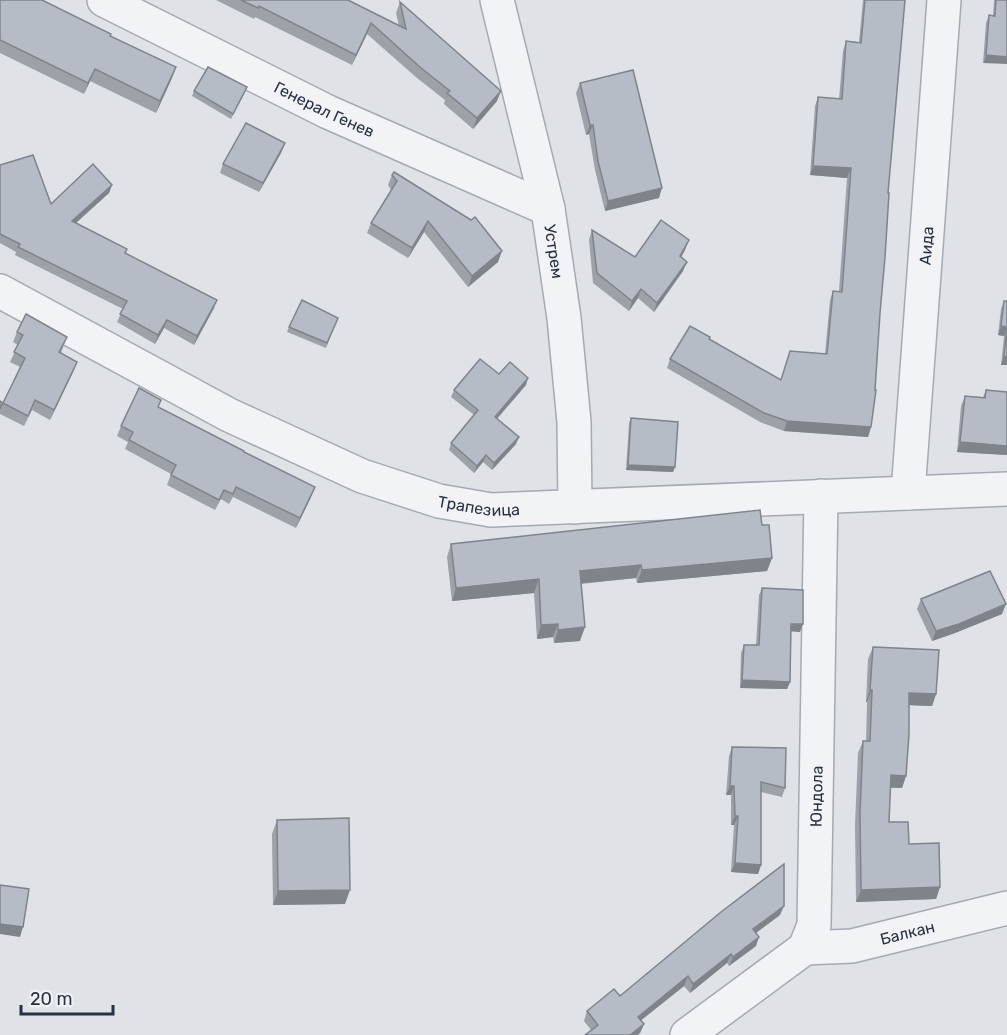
<svg xmlns="http://www.w3.org/2000/svg" width="1007" height="1035" font-family="Rubik,sans-serif">
  <rect width="100%" height="100%" fill="#dfe3e8"/>
  <g fill="none" stroke-linecap="round" stroke-linejoin="round">
    <defs>
      <g id="street">
        <path id="s1" d="M104,0L328,112L548,209"/>
        <path id="s2" d="M497,0L548,209L564,318L574,422L575,507"/>
        <path id="s3" d="M0,291L229,415L362,476L439,501L491,510L1007,489"/>
        <path id="s4" d="M908,493L944,0"/>
        <path id="s5" d="M805,948L852,946L1007,908"/>
        <path id="s6" d="M687,1035L805,948L814,925L821,496"/>
      </g>
    </defs>
    <use href="#street" stroke="#a4aab2" stroke-width="36"/>
    <use href="#street" stroke="#f1f3f6" stroke-width="33"/>
  </g>
  <g fill="#9da2a9">
    <polygon points="0,0 110,36 172,78 156,113 90,81 84,94 0,53"/>
    <polygon points="216,0 348,0 399,26 396,13 400,2 497,101 473,129 444,104 445,100 417,78 367,34 352,65 255,17 254,19"/>
    <polygon points="863,0 905,0 888,193 871,427 868,437 784,431 760,422 667,368 670,359 709,339 780,380 825,354 830,300 833,291 839,291 847,178 810,175 815,106 818,97 839,99 843,51 846,41 859,42"/>
    <polygon points="994,0 1007,0 983,63 986,23 989,15 993,16"/>
    <polygon points="580,83 659,198 605,211 595,170 589,134 586,135 576,93"/>
    <polygon points="194,91 245,92 231,119 192,96"/>
    <polygon points="285,143 281,153 259,192 220,173 223,164"/>
    <polygon points="0,165 51,204 112,185 109,193 76,223 127,249 126,253 214,308 194,345 164,328 155,344 117,322 123,309 15,255 16,252 0,243"/>
    <polygon points="392,175 498,262 468,287 424,232 408,258 367,233 371,223 391,190 388,185"/>
    <polygon points="592,230 635,257 685,250 681,257 683,271 654,312 638,298 629,311 593,283 589,240"/>
    <polygon points="1004,301 1007,301 1007,365 1001,365 1004,336 998,335 1001,309"/>
    <polygon points="338,318 326,348 287,332 289,327"/>
    <polygon points="17,332 67,337 61,353 77,362 73,372 50,420 32,410 24,426 0,414 0,401 3,403 20,367 10,362 18,345 13,342"/>
    <polygon points="499,374 526,385 497,419 516,444 492,470 483,462 474,473 449,450 451,443 474,415 451,397 454,390"/>
    <polygon points="986,390 1007,392 1007,455 957,452 961,406 965,396 983,397"/>
    <polygon points="158,407 244,452 311,497 296,528 233,497 229,504 221,499 215,510 167,485 171,474 125,449 128,442 117,436 121,426"/>
    <polygon points="631,418 675,467 673,472 626,470 629,423"/>
    <polygon points="762,525 772,558 767,571 637,583 636,578 581,584 580,641 554,643 553,637 537,639 534,593 452,601 447,557 451,544"/>
    <polygon points="762,588 800,632 791,631 790,682 787,689 740,688 741,653 744,645 756,645 759,595"/>
    <polygon points="921,599 1002,614 955,633 932,641 917,609"/>
    <polygon points="873,647 936,694 932,706 909,705 906,776 902,788 890,788 889,822 909,844 940,887 936,899 856,902 855,825 858,753 863,741 866,741 867,702 866,702 868,659"/>
    <polygon points="732,747 785,788 782,797 761,792 761,865 758,874 731,872 734,825 731,825 731,795 726,795 729,756"/>
    <polygon points="277,820 345,904 273,905 272,834"/>
    <polygon points="780,915 756,933 756,946 729,966 727,963 690,993 684,986 641,1020 644,1024 640,1033 591,1030 584,1021 587,1011"/>
  </g>
  <g fill="#7f848a">
    <polygon points="371,23 367,34 352,65 356,55"/>
    <polygon points="986,55 1007,57 1007,64 983,63"/>
    <polygon points="176,67 172,78 156,113 160,101"/>
    <polygon points="95,69 90,81 84,94 88,83"/>
    <polygon points="501,91 497,101 473,129 477,118"/>
    <polygon points="590,125 593,125 589,134 586,135"/>
    <polygon points="285,143 281,153 259,192 263,183"/>
    <polygon points="813,166 851,168 847,178 810,175"/>
    <polygon points="112,185 109,193 69,229 72,221"/>
    <polygon points="662,188 659,198 605,211 608,201"/>
    <polygon points="428,221 424,232 408,258 412,248"/>
    <polygon points="689,240 685,250 676,266 680,256"/>
    <polygon points="502,251 498,262 468,287 472,276"/>
    <polygon points="687,262 683,271 654,312 657,303"/>
    <polygon points="641,289 638,298 629,311 632,301"/>
    <polygon points="217,300 214,308 194,345 197,336"/>
    <polygon points="167,320 164,328 155,344 158,335"/>
    <polygon points="1001,326 1007,327 1004,336 998,335"/>
    <polygon points="1004,356 1007,357 1007,365 1001,365"/>
    <polygon points="77,362 73,372 50,420 54,410"/>
    <polygon points="528,378 526,385 492,424 495,417"/>
    <polygon points="787,421 871,427 868,437 784,431"/>
    <polygon points="519,437 516,444 492,470 494,463"/>
    <polygon points="960,442 1007,446 1007,455 957,452"/>
    <polygon points="486,455 483,462 474,473 477,466"/>
    <polygon points="628,465 675,467 673,472 626,470"/>
    <polygon points="315,487 311,497 296,528 300,518"/>
    <polygon points="772,558 767,571 637,583 642,570"/>
    <polygon points="641,565 636,578 575,584 580,571"/>
    <polygon points="539,579 534,593 452,601 456,588"/>
    <polygon points="1006,604 1002,614 955,633 932,641 936,631"/>
    <polygon points="558,624 553,637 537,639 541,625"/>
    <polygon points="791,624 803,624 800,632 788,631"/>
    <polygon points="585,627 580,641 554,643 558,630"/>
    <polygon points="742,680 790,682 787,689 740,688"/>
    <polygon points="870,690 872,690 867,702 866,702"/>
    <polygon points="909,693 936,694 932,706 904,705"/>
    <polygon points="891,775 906,776 902,788 886,787"/>
    <polygon points="730,786 734,786 731,795 726,795"/>
    <polygon points="735,816 738,816 734,825 731,825"/>
    <polygon points="735,863 761,865 758,874 731,872"/>
    <polygon points="940,887 936,899 856,902 861,890"/>
    <polygon points="350,890 345,904 273,905 278,891"/>
    <polygon points="784,906 780,915 749,938 753,929"/>
    <polygon points="0,924 23,927 20,937 0,934"/>
    <polygon points="759,937 756,946 729,966 733,957"/>
    <polygon points="731,954 727,963 690,993 693,984"/>
    <polygon points="688,976 684,986 634,1026 638,1017"/>
    <polygon points="644,1024 640,1033 638,1035 630,1035"/>
  </g>
  <g fill="#b6bcc5" stroke="#7f848a" stroke-width="1.5">
    <polygon points="0,0 42,0 111,34 110,36 176,67 160,101 95,69 88,83 0,40"/>
    <polygon points="241,0 348,0 406,29 400,2 501,91 477,118 447,93 450,91 421,68 371,23 356,55 259,6 258,8"/>
    <polygon points="865,0 905,0 888,193 889,193 885,257 880,313 875,390 876,390 871,427 787,421 764,413 670,359 690,326 710,337 709,339 781,380 790,351 827,354 833,291 842,292 851,168 813,166 818,97 842,99 846,41 861,43"/>
    <polygon points="996,0 1007,0 1007,57 986,55 989,15 995,16"/>
    <polygon points="208,67 247,87 233,114 194,91"/>
    <polygon points="633,70 662,188 608,201 598,161 593,125 590,125 580,83"/>
    <polygon points="246,123 285,143 263,183 223,164"/>
    <polygon points="33,155 51,204 93,164 112,185 72,221 127,249 125,253 217,300 197,336 167,320 158,335 120,314 127,301 18,247 20,244 0,234 0,165"/>
    <polygon points="394,172 471,220 475,217 502,251 472,276 428,221 412,248 371,223 397,181 392,175"/>
    <polygon points="661,220 689,240 680,256 687,262 657,303 641,289 632,301 597,273 592,230 635,257"/>
    <polygon points="302,300 338,318 327,343 289,327"/>
    <polygon points="1004,301 1007,301 1007,357 1004,356 1007,327 1001,326"/>
    <polygon points="26,314 67,337 59,352 77,362 54,410 35,400 28,416 3,403 0,408 0,401 3,403 25,358 14,352 23,335 17,332"/>
    <polygon points="480,359 499,374 510,362 528,378 495,417 519,437 494,463 486,455 477,466 451,443 478,410 454,390"/>
    <polygon points="139,388 161,400 158,407 244,451 244,452 315,487 300,518 236,487 233,494 224,490 219,500 171,475 176,465 129,440 133,432 121,426"/>
    <polygon points="986,390 1007,392 1007,446 960,442 965,396 985,398"/>
    <polygon points="631,418 678,422 675,467 628,465"/>
    <polygon points="760,510 762,525 769,525 772,558 642,570 641,565 580,571 585,627 558,630 558,624 541,625 539,579 456,588 451,544"/>
    <polygon points="990,571 1006,604 959,624 936,631 921,599"/>
    <polygon points="762,588 803,590 803,624 791,624 790,682 742,680 744,645 759,645"/>
    <polygon points="873,647 939,650 936,694 909,693 909,734 906,776 891,775 889,822 908,822 909,844 939,843 940,887 861,890 860,813 863,741 870,741 872,690 870,690"/>
    <polygon points="732,747 786,748 785,788 761,782 761,865 735,863 738,816 735,816 734,786 730,786"/>
    <polygon points="349,818 350,890 278,891 277,820"/>
    <polygon points="784,864 784,906 753,929 759,937 733,957 731,954 693,984 688,976 638,1017 644,1024 630,1035 585,1035 598,1025 587,1011 614,989 620,996 721,912"/>
    <polygon points="0,885 29,889 23,927 0,924"/>
  </g>
  <g text-anchor="middle" stroke-width="6" stroke-linejoin="round" paint-order="stroke">
    <g font-size="16" fill="#28313f" stroke="#eef2f6">
      <text dy="6" stroke="none"><textPath href="#s1" startOffset="246">Генерал Генев</textPath></text>
      <text dy="6" stroke="none"><textPath href="#s4" startOffset="248">Аида</textPath></text>
      <text dy="6" stroke="none"><textPath href="#s2" startOffset="258">Устрем</textPath></text>
      <text dy="6" stroke="none"><textPath href="#s3" startOffset="528">Трапезица</textPath></text>
      <text dy="6" stroke="none"><textPath href="#s6" startOffset="300">Юндола</textPath></text>
      <text dy="6" stroke="none"><textPath href="#s5" startOffset="104">Балкан</textPath></text>
    </g>
  </g>
  <path d="M21 1005v9h92v-9" fill="none" stroke="#28313f" stroke-width="3"/>
  <text x="30" y="1005" font-size="18" fill="#28313f" stroke="#eef2f6" stroke-width="4.5" paint-order="stroke">20 m</text>
</svg>
